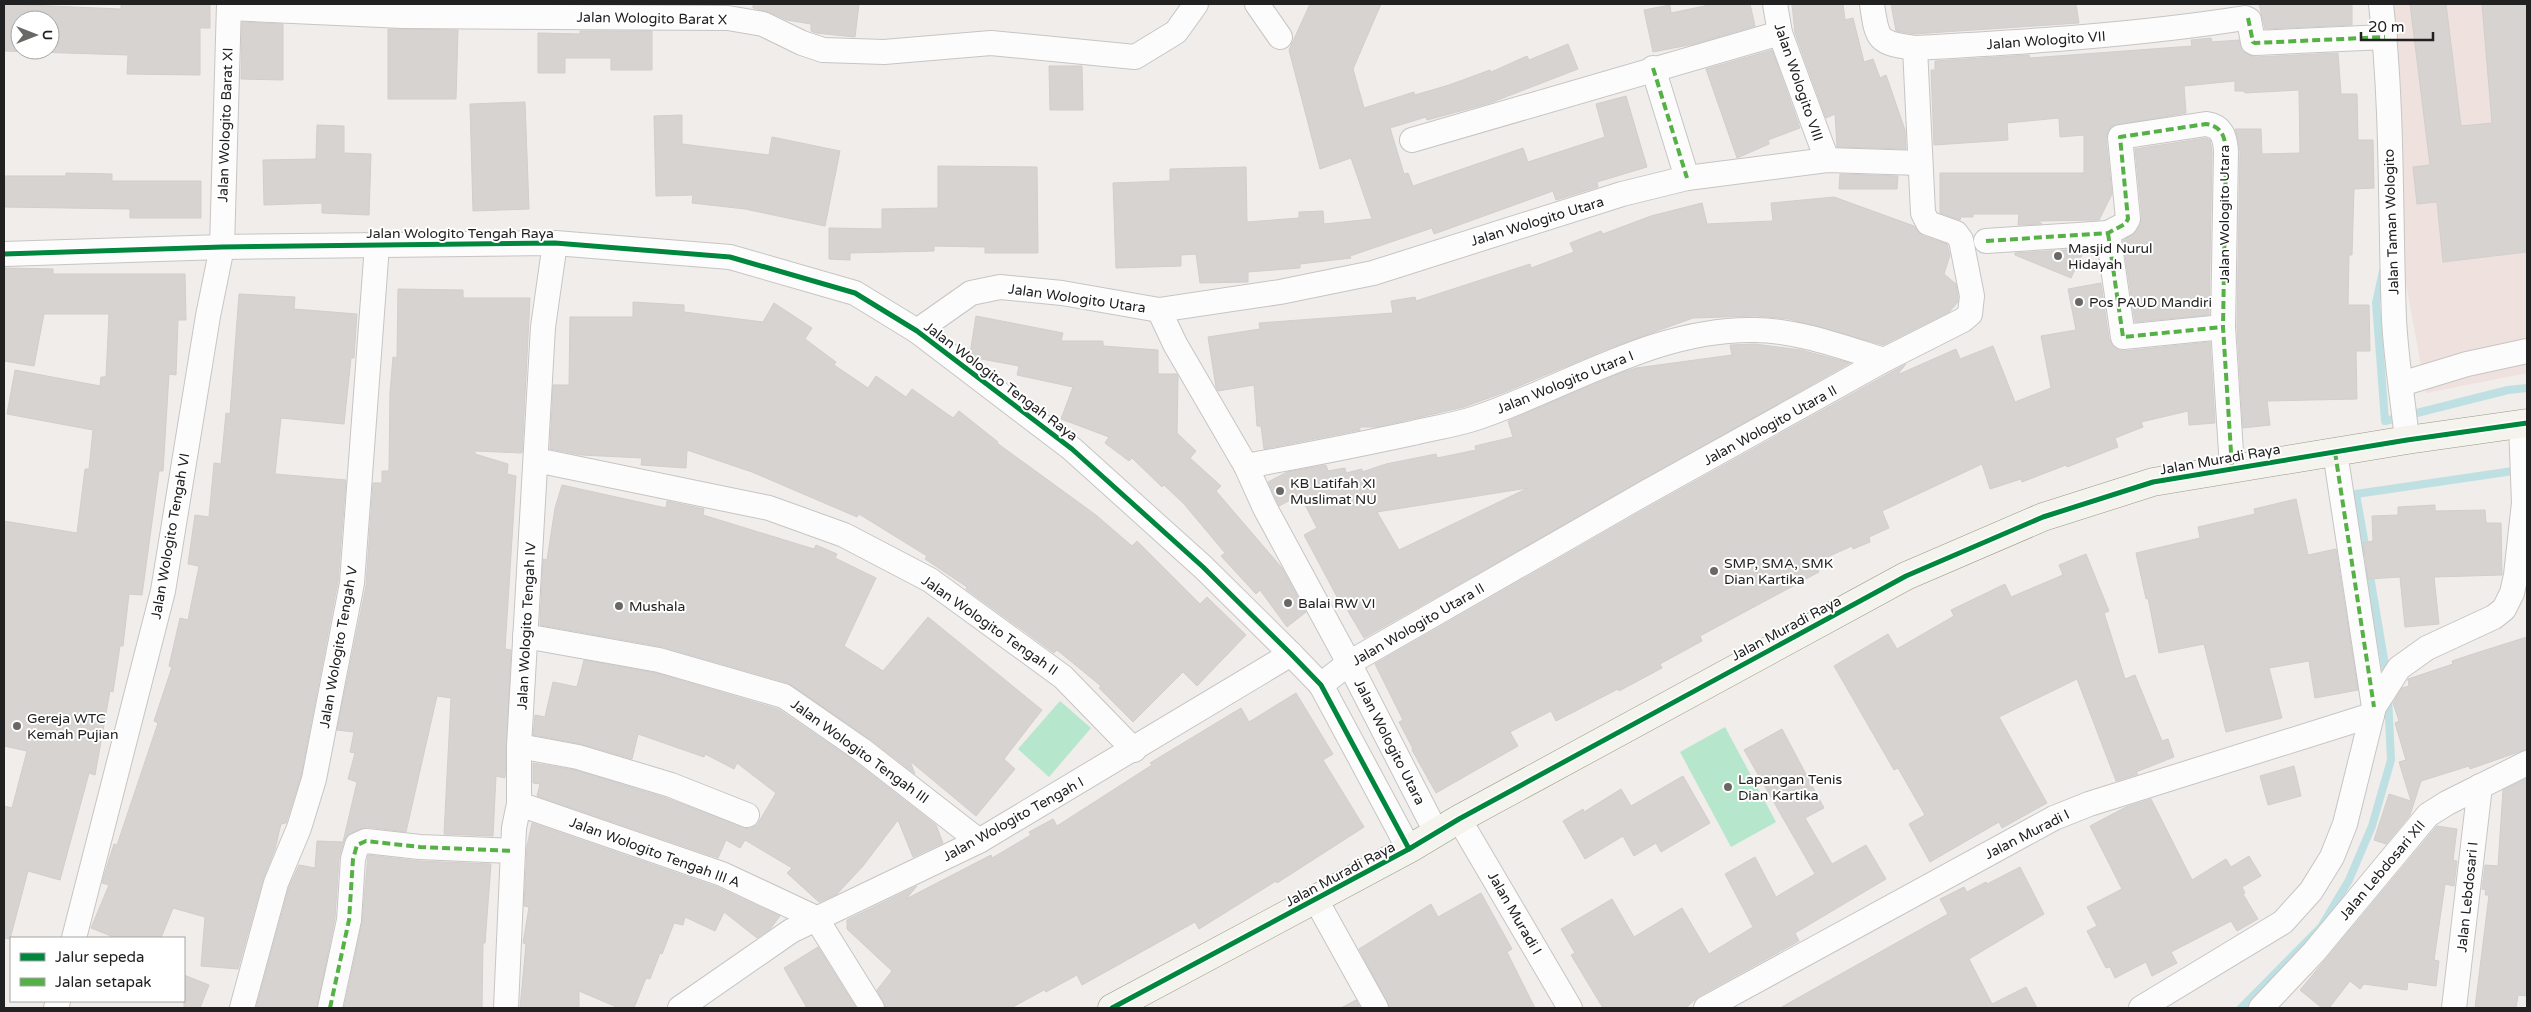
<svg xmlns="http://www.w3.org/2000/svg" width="2531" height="1012" font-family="'Varela Round',sans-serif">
  <rect width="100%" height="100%" fill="#f0edea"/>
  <polygon fill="#eee1de" points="2390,4 2527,4 2527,373 2426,393 2405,278 2400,73"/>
  <g fill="#b6e6cb">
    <polygon points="1060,701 1091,728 1049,777 1018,749"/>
    <polygon points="1725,727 1776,822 1731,847 1680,752"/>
  </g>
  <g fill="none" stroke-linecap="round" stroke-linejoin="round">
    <g stroke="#bee0e2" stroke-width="8">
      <polyline points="2383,271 2376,303 2385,421 2508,390 2527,388"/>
      <polyline points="2366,551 2356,494 2520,470"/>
      <polyline points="2369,570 2387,677"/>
      <polyline points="2241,1008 2321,927 2349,880 2372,826 2391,760 2388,696"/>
    </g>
  </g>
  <g fill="#d7d3d1" stroke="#d3cecb" fill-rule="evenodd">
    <path d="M4,4L121,9V4H210V28H200V75L127,74L128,55L4,51ZM20,20H50V50H20Z"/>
    <polygon points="753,4 859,4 855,37 816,33 811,31 811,24 787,20 769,12 753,8"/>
    <polygon points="1310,4 1381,4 1353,69 1364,108 1414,92 1415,95 1449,85 1490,70 1491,72 1527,56 1529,60 1568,44 1578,69 1490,103 1427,120 1426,117 1390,128 1404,174 1408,173 1413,186 1523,148 1528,162 1605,137 1596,104 1626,96 1647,167 1597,182 1598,187 1556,200 1553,191 1434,234 1432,228 1350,256 1351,258 1300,264 1300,268 1248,272 1248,282 1200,283 1196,254 1181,255 1181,266 1116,268 1113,183 1170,181 1170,169 1246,167 1247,222 1299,218 1299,212 1323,211 1324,224 1372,219 1351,158 1320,169 1289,50"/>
    <polygon points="1714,4 1750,4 1755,26 1694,44 1653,52 1644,10 1670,5 1671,13"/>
    <polygon points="1792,4 1843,4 1845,20 1853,18 1864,62 1873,59 1880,78 1886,75 1905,130 1906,149 1837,147 1835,114 1826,118 1795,33"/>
    <polygon points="1891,4 2076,4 2079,23 1914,34 1896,31"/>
    <polygon points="2259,4 2352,4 2352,25 2265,29"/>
    <polygon points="2410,4 2446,4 2461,126 2492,123 2482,4 2527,4 2527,252 2443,262 2437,202 2417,204 2413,167 2430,165"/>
    <polygon points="242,22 283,24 283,80 241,79"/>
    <polygon points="388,29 458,30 456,99 388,99"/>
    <polygon points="580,31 652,31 652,70 611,70 611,58 565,58 565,73 538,73 538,33 580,34"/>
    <polygon points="2211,38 2212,42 2239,40 2242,51 2255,57 2338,53 2341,94 2357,94 2358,140 2373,140 2374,188 2354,189 2352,255 2349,255 2348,305 2369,305 2370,351 2356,351 2357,399 2267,401 2270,425 2243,428 2237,327 2240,151 2235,129 2261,129 2262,154 2300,153 2299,90 2245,93 2244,91 2235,91 2235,81 2184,86 2186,113 2112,126 2108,131 2106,138 2112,194 2099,220 2038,221 2042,224 2018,225 2019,214 1973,214 1973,217 1961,217 1960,220 1940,213 1940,173 2084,173 2084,135 2060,137 2059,118 2007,123 2008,140 1934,145 1931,70 1935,70 1935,61 2029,55 2030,58 2192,46 2191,40"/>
    <polygon points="1772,50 1800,128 1768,140 1769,144 1737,158 1706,69"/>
    <polygon points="1049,66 1082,66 1083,110 1050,110"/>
    <polygon points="525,102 529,209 473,211 470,104"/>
    <polygon points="682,115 682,144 769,155 772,137 840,151 825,226 745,209 692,203 693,195 656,196 654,116"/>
    <polygon points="317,125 344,126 344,153 371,154 369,215 322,213 322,203 264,205 263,160 316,159"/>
    <polygon points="2206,138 2210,140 2212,152 2209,315 2135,322 2123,241 2136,231 2142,218 2135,149"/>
    <polygon points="938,166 1037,167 1038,253 985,253 985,247 934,246 934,251 850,253 850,260 829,259 829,228 882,229 882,209 938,208"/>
    <polygon points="66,173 112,174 112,181 201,181 201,218 130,218 130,209 5,207 5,176 66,176"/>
    <polygon points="1840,174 1898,176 1897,189 1839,189"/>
    <polygon points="1834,197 1914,226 1923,236 1947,244 1950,255 1944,274 1956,284 1958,297 1958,302 1949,312 1883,345 1789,319 1756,316 1693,318 1607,349 1505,392 1464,407 1377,427 1360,427 1360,430 1264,449 1261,426 1257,426 1254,385 1218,391 1216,387 1208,337 1260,329 1259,323 1393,313 1391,301 1415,297 1416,301 1530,264 1531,268 1574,252 1570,243 1601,231 1603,234 1651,216 1702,203 1707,224 1773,221 1771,203"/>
    <polygon points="2080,249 2084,251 2071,278 2015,255 2015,253"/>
    <polygon points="4,268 53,269 53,274 185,274 186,320 178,320 176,375 169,374 163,471 159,471 142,595 129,594 123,646 120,646 113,692 110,691 95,775 89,773 60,880 28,871 10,939 4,938 4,806 12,808 27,751 4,746 4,521 77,533 85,469 89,469 93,430 7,414 15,370 100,386 101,377 106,377 109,314 44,314 34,366 4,361"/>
    <polygon points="2101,283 2109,339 2117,349 2124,351 2210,342 2215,423 2189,425 2188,411 2141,422 2143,427 2115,438 2118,447 2067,467 2066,465 2022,482 2021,479 1990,489 1982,464 1882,511 1889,528 1869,537 1870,542 1853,549 1852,546 1814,563 1819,572 1700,636 1702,641 1660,664 1662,668 1619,691 1618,689 1556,721 1551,711 1510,732 1518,746 1436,793 1412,750 1413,749 1399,722 1403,720 1375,664 1654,504 1906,364 1897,375 1956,349 1960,359 1993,346 2015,402 2051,388 2041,336 2076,330 2068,289"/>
    <polygon points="398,289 463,290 463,298 530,298 522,453 475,451 475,454 508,464 507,474 516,476 505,649 511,650 505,778 496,776 493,836 444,834 451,698 437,696 406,832 367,827 351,833 344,841 339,858 335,918 317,1008 256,1008 289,887 299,865 315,868 317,841 343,842 357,782 348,779 355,753 350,752 354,732 337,730 366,586 373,483 382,483 382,471 389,471 390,392 393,357 397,358"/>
    <polygon points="239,294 295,297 294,309 357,314 354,358 351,358 344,424 281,418 275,474 346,480 338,581 301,776 286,823 281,824 275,849 263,879 238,969 201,966 205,917 173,908 161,938 116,938 91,928 109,885 102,883 107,866 114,844 117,845 158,723 154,721 172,667 169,666 180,618 188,620 199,566 188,564 195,515 209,517 214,463 221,464 226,413 230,414"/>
    <polygon points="633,302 684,305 684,312 763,322 774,303 812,328 805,339 836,362 834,365 868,388 876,376 906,397 912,389 953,418 959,411 998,442 997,443 1096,515 1132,546 1137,541 1200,604 1207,597 1246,635 1197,686 1183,672 1133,722 1099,688 1101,686 1057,650 1054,653 966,589 967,587 925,559 927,556 859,514 857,517 752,472 687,450 686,468 641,465 642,458 581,455 550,449 553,385 569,385 570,317 633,317"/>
    <polygon points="976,316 1063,333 1061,341 1103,341 1103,346 1158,350 1158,374 1177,374 1178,377 1177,433 1196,451 1190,458 1221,486 1216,491 1282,568 1306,612 1287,627 1260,590 1256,594 1221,556 1225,553 1184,504 1164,485 1162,487 1132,458 1129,461 1105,443 1109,437 1061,419 1073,387 1017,375 1019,366 976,358 970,354"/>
    <path d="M1755,344L1801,350L1850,363L1364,638L1345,606L1343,608L1304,535L1317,528L1300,495L1279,506L1268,482L1287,472L1326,465L1328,471L1345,468L1346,473L1362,469V472L1386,464L1436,454L1437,458L1476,450L1475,446L1513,437L1508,421L1618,374L1636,368L1732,355L1730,345ZM1528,488L1399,550L1377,512Z"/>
    <polygon points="562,485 666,508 667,501 704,509 703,515 814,549 816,545 837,554 835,558 876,578 844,646 883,671 928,617 1042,710 1004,759 1015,769 976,816 910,761 915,774 870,739 788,683 663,647 540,625 543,559 547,560 555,508"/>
    <polygon points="2296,499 2308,555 2336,549 2358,690 2315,698 2309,661 2269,668 2282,718 2226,732 2204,644 2159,653 2148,598 2146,599 2136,553 2200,538 2198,527 2255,514 2254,509"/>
    <polygon points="2435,505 2435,511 2485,510 2486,523 2501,523 2502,575 2434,577 2439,624 2405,627 2400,577 2368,579 2363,543 2373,541 2372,516 2398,515 2398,507"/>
    <polygon points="2086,554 2109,611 2104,613 2125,679 2135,675 2162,741 2168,739 2174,757 2136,772 2138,774 2116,781 2077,679 1999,717 2047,803 2002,828 1999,822 1930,862 1909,824 1925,815 1898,768 1894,770 1834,666 1888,634 1897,649 1954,616 1951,610 2005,584 2011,597 2063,575 2059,565"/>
    <polygon points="2527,637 2527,749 2470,769 2469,766 2421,781 2410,815 2386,844 2374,840 2389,794 2411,801 2399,762 2406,760 2395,723 2399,721 2393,703 2402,688 2409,686 2408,679 2453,664 2452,661 2473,654"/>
    <polygon points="584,660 656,673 778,709 854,761 936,825 943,843 913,857 898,820 863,866 837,894 819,902 787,873 792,868 745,840 740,848 726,840 718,858 537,796 540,784 533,783 533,763 575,770 666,798 749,829 757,825 776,793 737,763 734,769 705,754 704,757 638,734 632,759 581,744 533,735 535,715 545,717 553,682 577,687"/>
    <polygon points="1296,693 1333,754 1323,760 1364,827 1277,883 1276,881 1199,929 1195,922 1082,985 1077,975 1046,992 1044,990 1011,1008 886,1008 877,990 892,971 847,929 847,920 917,886 906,899 991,855 992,858 1031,835 1029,832 1053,819 1057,826 1152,765 1150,763 1241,708 1249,722"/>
    <polygon points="1782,729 1824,808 1805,818 1832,864 1866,845 1886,879 1795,933 1799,941 1699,996 1686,1008 1603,1008 1571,955 1575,953 1561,929 1612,899 1634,937 1682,908 1709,954 1753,927 1725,874 1755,857 1776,897 1815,874 1744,750"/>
    <polygon points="2294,766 2301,796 2268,805 2260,776"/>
    <polygon points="1683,776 1710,823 1661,852 1656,843 1634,856 1623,836 1585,859 1563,821 1583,809 1584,812 1621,789 1631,806"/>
    <polygon points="2527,778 2527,996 2518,995 2516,1008 2475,1008 2489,895 2485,895 2486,890 2482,889 2485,865 2498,866 2503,790"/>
    <polygon points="2151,799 2192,880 2226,859 2231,867 2249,856 2261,876 2242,887 2245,893 2243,894 2258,919 2237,931 2231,921 2171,952 2177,963 2152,976 2146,962 2115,978 2110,967 2106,968 2087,931 2097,926 2087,907 2122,889 2090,826 2126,807"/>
    <polygon points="532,823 717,887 780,916 770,929 757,938 724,912 715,931 685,917 683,925 674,923 662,954 660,953 650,979 646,978 634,1008 619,1008 579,991 579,1008 520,1008 526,944 523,943 529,907 524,906 527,846"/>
    <polygon points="2437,826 2457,829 2453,860 2457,861 2454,886 2445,884 2434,960 2439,961 2436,986 2408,982 2407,990 2364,984 2360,989 2350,981 2329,1008 2322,1008 2300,990"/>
    <polygon points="368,855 419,861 491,864 485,943 483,943 482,1008 344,1008 362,923"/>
    <polygon points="2020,867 2044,914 1969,959 1992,1004 2026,987 2037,1008 1780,1008 1948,914 1940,899 1964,887 1967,892 1986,882 1987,884"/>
    <polygon points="1481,893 1512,949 1507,952 1535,1008 1390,1008 1359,949 1431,904 1438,917"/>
    <polygon points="818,947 856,1008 807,1008 784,968"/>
    <polygon points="184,975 209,985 200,1008 184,1008"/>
    <polygon points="1356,1000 1360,1008 1341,1008"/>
  </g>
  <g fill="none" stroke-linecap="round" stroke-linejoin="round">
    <defs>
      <g id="street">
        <polyline points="1257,4 1280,37"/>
        <polyline points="1775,4 1780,33 1827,160"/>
        <path d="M1872,4C1877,41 1878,43 1915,48C2026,42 2136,35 2245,18L2249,20L2253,42L2255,43L2385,37"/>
        <path d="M2381,4C2393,108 2390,214 2394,319C2396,359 2403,400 2407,440"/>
        <polyline points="229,8 403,16 728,18 763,24 802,43 823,50 884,52 991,43 1135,57 1176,32 1196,4"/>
        <polyline points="1653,68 1687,178"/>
        <polyline points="1412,140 1780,33"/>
        <polyline points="2108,233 2123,337 2223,327"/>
        <path d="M1986,241L2108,233L2125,224L2128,219L2120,137L2206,124C2222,126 2225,137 2226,151L2223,327L2232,468"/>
        <polyline points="4,254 222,247 555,243 730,257 855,293 917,331 1072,449 1203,567 1291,654 1321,685 1409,849"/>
        <polyline points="1159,310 1175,344 1246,466 1265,508 1349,663 1436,832"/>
        <polyline points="917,331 971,293 1000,287 1062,293 1159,310 1280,292 1373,273 1622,194 1687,178 1827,160 1920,163"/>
        <polyline points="2401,384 2467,364 2527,351"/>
        <polyline points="2335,452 2374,707"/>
        <polyline points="536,460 769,508 844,535 930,580 1063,677 1134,750"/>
        <path d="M1246,466C1302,456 1357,445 1413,433C1433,428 1455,425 1476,418C1568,387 1655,328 1755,330C1797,330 1845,348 1884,360"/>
        <polyline points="525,636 659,660 784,696 862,750 979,841"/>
        <polyline points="1321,685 1349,663 1647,492 1884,360 1963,320 1970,314 1972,296 1961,240 1956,233 1928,223 1923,213 1915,48"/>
        <polyline points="519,746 578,757 671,785 747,815"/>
        <polyline points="519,804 722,874 816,918 872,1008"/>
        <polyline points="1459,819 1570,1008"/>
        <polyline points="1316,900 1376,1008"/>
        <polyline points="74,938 163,591 208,316 222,247 229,4"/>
        <polyline points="56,1008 58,1001"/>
        <polyline points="242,1008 276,883 299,828 314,779 352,583 377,245"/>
        <polyline points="330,1008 349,920 353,859 357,845 366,841 420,847 513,851"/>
        <polyline points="506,1008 514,828 519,804 519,746 543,327 555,243"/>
        <polyline points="680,1008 791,931 979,841 1291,654"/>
        <polyline points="1706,1008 2054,818 2089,804 2372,715"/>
        <polyline points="2141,1008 2283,922 2311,891 2332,857 2345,824 2374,707 2399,668 2427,648 2494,617 2504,609 2512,593 2516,575 2524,503 2521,424"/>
        <polyline points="2261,1008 2314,952 2428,815 2447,803 2527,763"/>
        <polyline points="2454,1008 2480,786"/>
      </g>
      <polyline id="secondary" points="1112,1008 1409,849 1459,819 1906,576 2043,517 2153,482 2407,440 2527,423"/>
    </defs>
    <use href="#street" stroke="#c7c5c4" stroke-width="26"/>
    <use href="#secondary" stroke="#9b9981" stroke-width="29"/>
    <use href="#street" stroke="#fdfcfc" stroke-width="24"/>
    <use href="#secondary" stroke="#f4f3ed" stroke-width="28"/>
    <g stroke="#55b145" stroke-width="4" stroke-dasharray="8 4" stroke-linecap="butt">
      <polyline points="2248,18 2253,42 2255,43 2385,37"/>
      <polyline points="1653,68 1687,178"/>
      <polyline points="2108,233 2123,337 2223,327"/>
      <path d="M1986,241L2108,233L2125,224L2128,219L2120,137L2206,124C2222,126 2225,137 2226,151L2223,327L2232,468"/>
      <polyline points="2335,452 2374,707"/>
      <polyline points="330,1008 349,920 353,859 357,845 366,841 420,847 513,851"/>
    </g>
    <defs>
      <g id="cycleway">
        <polyline points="4,254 222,247 555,243 730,257 855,293 917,331 1072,449 1203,567 1291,654 1321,685 1409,849"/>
        <polyline points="1112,1008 1409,849 1459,819 1906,576 2043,517 2153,482 2407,440 2527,423"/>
      </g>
    </defs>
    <use href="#cycleway" stroke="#fff" stroke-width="8"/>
    <use href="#cycleway" stroke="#00873e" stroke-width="5"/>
  </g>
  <g fill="#696867" stroke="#fff" stroke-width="2">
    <circle cx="2058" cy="256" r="5"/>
    <circle cx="2079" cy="302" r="5"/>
    <circle cx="1280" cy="491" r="5"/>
    <circle cx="1714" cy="571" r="5"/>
    <circle cx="1288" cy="603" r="5"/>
    <circle cx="619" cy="606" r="5"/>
    <circle cx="17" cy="726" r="5"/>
    <circle cx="1728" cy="787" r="5"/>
  </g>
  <g text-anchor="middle" stroke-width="4" stroke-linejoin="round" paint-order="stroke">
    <g font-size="14" fill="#212121" stroke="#fff">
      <text transform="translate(652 18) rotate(1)" y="5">Jalan Wologito Barat X</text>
      <text transform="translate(2046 40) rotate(-4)" y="5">Jalan Wologito VII</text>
      <text transform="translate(1799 82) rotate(71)" y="5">Jalan Wologito VIII</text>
      <text transform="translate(225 125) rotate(-88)" y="5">Jalan Wologito Barat XI</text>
      <text transform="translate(2224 214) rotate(-90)" y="5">Jalan Wologito Utara</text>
      <text transform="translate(1537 221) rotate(-17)" y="5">Jalan Wologito Utara</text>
      <text transform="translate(2391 222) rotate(-92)" y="5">Jalan Taman Wologito</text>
      <text x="460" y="238">Jalan Wologito Tengah Raya</text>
      <text transform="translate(1077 298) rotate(8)" y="5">Jalan Wologito Utara</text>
      <text transform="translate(1001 381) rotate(37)" y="5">Jalan Wologito Tengah Raya</text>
      <text transform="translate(1565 382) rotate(-22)" y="5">Jalan Wologito Utara I</text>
      <text transform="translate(1770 425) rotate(-29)" y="5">Jalan Wologito Utara II</text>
      <text transform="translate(2220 459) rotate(-10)" y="5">Jalan Muradi Raya</text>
      <text transform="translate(170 536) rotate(-80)" y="5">Jalan Wologito Tengah VI</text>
      <text transform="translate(1418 624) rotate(-30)" y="5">Jalan Wologito Utara II</text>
      <text transform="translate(990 625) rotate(35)" y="5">Jalan Wologito Tengah II</text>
      <text transform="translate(526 626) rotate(-87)" y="5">Jalan Wologito Tengah IV</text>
      <text transform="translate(1786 628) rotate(-28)" y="5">Jalan Muradi Raya</text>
      <text transform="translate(338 647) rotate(-80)" y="5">Jalan Wologito Tengah V</text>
      <text transform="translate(1390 742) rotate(63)" y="5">Jalan Wologito Utara</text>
      <text transform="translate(860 751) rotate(36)" y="5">Jalan Wologito Tengah III</text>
      <text transform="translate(1013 819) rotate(-29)" y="5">Jalan Wologito Tengah I</text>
      <text transform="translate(2027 834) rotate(-27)" y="5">Jalan Muradi I</text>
      <text transform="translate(655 852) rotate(20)" y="5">Jalan Wologito Tengah III A</text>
      <text transform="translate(2382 870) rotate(-50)" y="5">Jalan Lebdosari XII</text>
      <text transform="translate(1340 874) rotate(-28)" y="5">Jalan Muradi Raya</text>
      <text transform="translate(2467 897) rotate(-84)" y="5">Jalan Lebdosari I</text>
      <text transform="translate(1515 913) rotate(60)" y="5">Jalan Muradi I</text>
    </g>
    <g font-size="14" fill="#212121" stroke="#fff" text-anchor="start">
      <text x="2068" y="253">Masjid Nurul<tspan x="2068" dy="16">Hidayah</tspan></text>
      <text x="2089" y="307">Pos PAUD Mandiri</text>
      <text x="1290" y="488">KB Latifah XI<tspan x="1290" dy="16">Muslimat NU</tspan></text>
      <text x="1724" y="568">SMP, SMA, SMK<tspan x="1724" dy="16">Dian Kartika</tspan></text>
      <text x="1298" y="608">Balai RW VI</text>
      <text x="629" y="611">Mushala</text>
      <text x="27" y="723">Gereja WTC<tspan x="27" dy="16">Kemah Pujian</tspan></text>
      <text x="1738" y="784">Lapangan Tenis<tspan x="1738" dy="16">Dian Kartika</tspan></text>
    </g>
  </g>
  <rect width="2531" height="1012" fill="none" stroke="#212121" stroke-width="10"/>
  <rect x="10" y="937" width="175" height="65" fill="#ffffff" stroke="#a6a6a6"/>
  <rect x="20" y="953" width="25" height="8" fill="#00873e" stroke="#a6a6a6"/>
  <text x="55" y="962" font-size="15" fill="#212121">Jalur sepeda</text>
  <rect x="20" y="978" width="25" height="8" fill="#55b145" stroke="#a6a6a6"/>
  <text x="55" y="987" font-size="15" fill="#212121">Jalan setapak</text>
  <g transform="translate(35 35) rotate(90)"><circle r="24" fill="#ffffff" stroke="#a6a6a6"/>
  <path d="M0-4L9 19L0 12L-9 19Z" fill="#696867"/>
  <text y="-8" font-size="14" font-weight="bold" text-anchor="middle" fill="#212121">U</text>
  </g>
  <path d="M2361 32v8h72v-8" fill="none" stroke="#212121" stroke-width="2.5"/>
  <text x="2368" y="32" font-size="15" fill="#212121" stroke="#ffffff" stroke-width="4" paint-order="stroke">20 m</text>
</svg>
